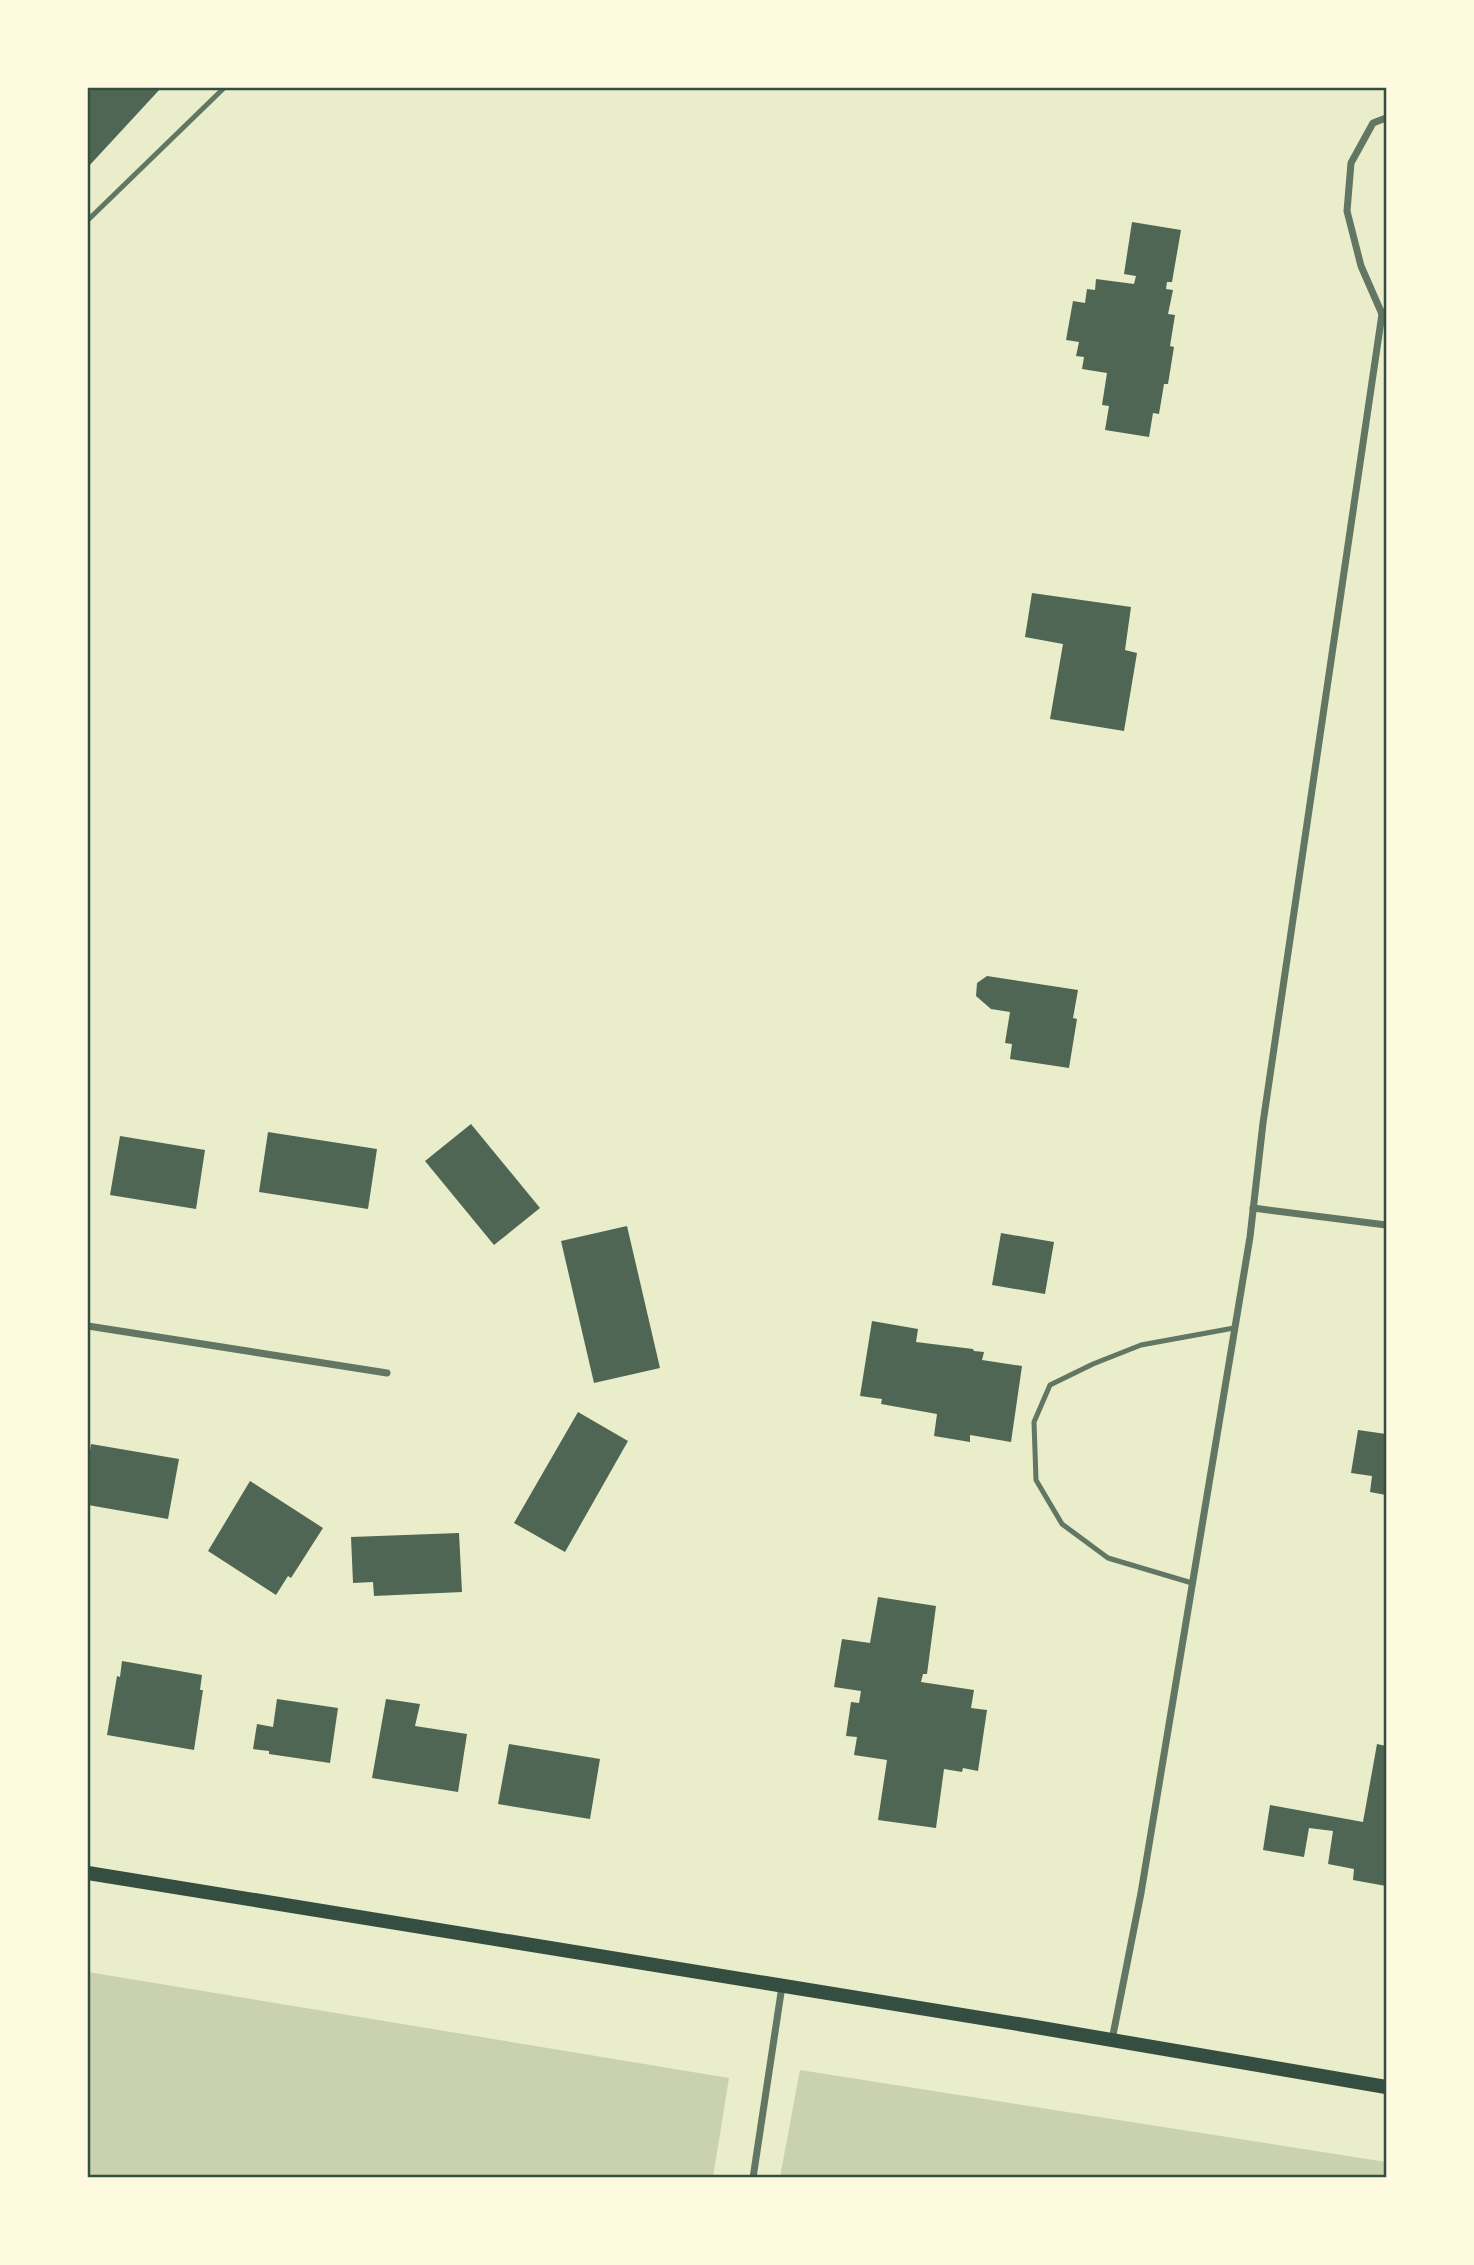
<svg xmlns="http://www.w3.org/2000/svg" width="1474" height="2265" font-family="'Space Grotesk',sans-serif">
  <rect width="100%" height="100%" fill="#e9edc9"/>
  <g fill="#cad2ad">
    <polygon points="88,1972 729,2078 713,2177 88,2177"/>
    <polygon points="800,2070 1386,2162 1386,2177 780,2177"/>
  </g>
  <g fill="#4f6655">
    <polygon points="88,88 161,88 88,167"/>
    <polygon points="1132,222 1181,230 1172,282 1167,282 1166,289 1173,290 1168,314 1175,315 1170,346 1174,347 1168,384 1164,384 1159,414 1153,413 1149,437 1105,430 1109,406 1102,405 1107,373 1082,369 1084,357 1076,356 1079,342 1066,340 1073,301 1085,303 1087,289 1095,290 1096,279 1134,284 1136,276 1124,274"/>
    <polygon points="1032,593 1131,607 1125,650 1137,653 1124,731 1050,719 1063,644 1025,637"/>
    <polygon points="987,976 1078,990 1073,1018 1077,1019 1069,1068 1010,1059 1012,1044 1005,1043 1010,1012 991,1009 976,996 977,983"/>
    <polygon points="471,1124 540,1208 494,1245 425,1161"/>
    <polygon points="268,1132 377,1149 368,1209 259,1192"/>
    <polygon points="120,1136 205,1150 196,1209 110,1195"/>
    <polygon points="627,1226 660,1368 594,1383 561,1241"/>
    <polygon points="1001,1233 1054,1242 1045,1294 992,1285"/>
    <polygon points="872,1321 918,1329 916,1342 973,1349 974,1351 984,1352 982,1360 1022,1366 1011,1442 970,1435 970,1442 934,1436 937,1414 881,1404 882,1399 860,1396"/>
    <polygon points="578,1412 628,1441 565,1552 514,1523"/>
    <polygon points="1358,1430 1386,1434 1386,1495 1370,1492 1372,1476 1351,1473"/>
    <polygon points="91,1444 179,1459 168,1519 88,1505 88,1465"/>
    <polygon points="250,1481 323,1528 291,1578 288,1576 276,1595 208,1551"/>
    <polygon points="459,1533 462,1592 374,1596 373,1582 353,1583 351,1537"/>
    <polygon points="878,1597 936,1606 927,1674 923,1674 921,1682 974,1690 971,1708 987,1710 978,1771 963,1768 962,1772 944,1769 936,1828 878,1820 887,1760 854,1755 857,1737 846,1736 851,1702 859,1703 861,1691 834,1687 842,1639 870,1643"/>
    <polygon points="122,1661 202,1675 200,1690 203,1690 194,1750 107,1735 117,1676 120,1677"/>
    <polygon points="277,1699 338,1708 330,1763 269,1754 269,1751 253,1749 257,1724 273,1727"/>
    <polygon points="386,1699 420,1704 415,1726 467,1734 458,1792 372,1778"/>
    <polygon points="509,1744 600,1759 590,1819 498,1804"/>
    <polygon points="1377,1744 1386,1746 1386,1886 1353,1880 1354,1869 1328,1864 1333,1831 1309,1828 1304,1857 1263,1850 1270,1805 1363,1822"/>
  </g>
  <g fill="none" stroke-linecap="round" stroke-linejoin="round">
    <g stroke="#617663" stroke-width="5">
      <polyline points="88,220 224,88"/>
      <polyline points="1192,1583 1108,1558 1062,1524 1036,1480 1034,1422 1050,1385 1093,1364 1141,1345 1234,1328"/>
    </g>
    <g stroke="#617663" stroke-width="7">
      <polyline points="1386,118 1373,123 1351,163 1347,211 1361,266 1382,314 1386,311"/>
      <polyline points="1253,1208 1386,1225"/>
      <polyline points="88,1326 387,1373"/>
      <polyline points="1112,2040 1141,1893 1250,1237 1263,1123 1382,314"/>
      <polyline points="753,2178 782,1986"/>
    </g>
    <polyline stroke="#344e41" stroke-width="14" points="88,1873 1024,2025 1386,2087"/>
  </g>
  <rect width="1474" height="2265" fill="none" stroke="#fefae0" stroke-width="178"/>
  <rect x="89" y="89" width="1296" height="2087" fill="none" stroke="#344e41" stroke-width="2.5"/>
</svg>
